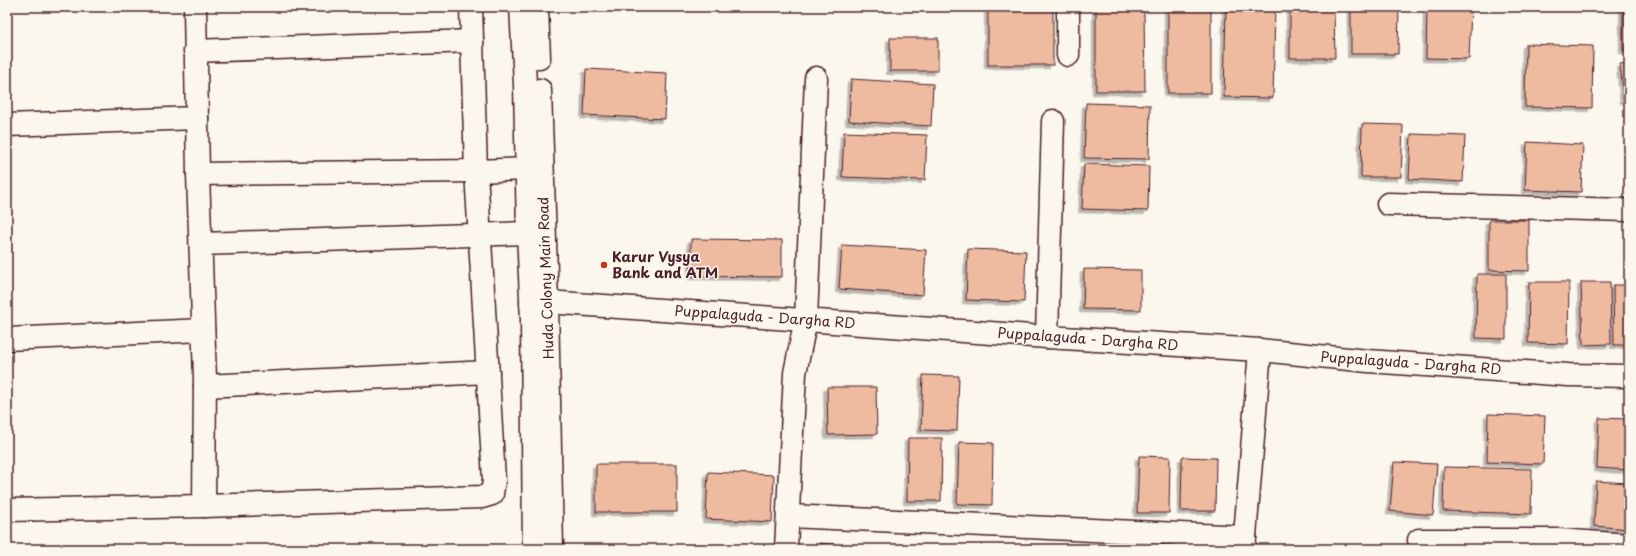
<svg xmlns="http://www.w3.org/2000/svg" width="1636" height="556" font-family="'Playpen Sans',sans-serif">
  <defs>
    <filter id="shadow"><feDropShadow dx="-3.5" dy="3.5" stdDeviation="0" flood-color="#0004"/></filter>
  </defs>
  <rect width="100%" height="100%" fill="#fbf7ec"/>
  <filter id="ink" filterUnits="userSpaceOnUse"><feTurbulence type="fractalNoise" baseFrequency=".025" numOctaves="2"/><feDisplacementMap in="SourceGraphic" scale="8" xChannelSelector="R" yChannelSelector="G"/><feConvolveMatrix kernelMatrix="1 2 1 2 8 2 1 2 1" color-interpolation-filters="sRGB"/></filter>
  <g filter="url(#ink)">
    <g fill="#eebaa0" stroke="#4a1f2b" filter="url(#shadow)">
      <rect x="988" y="7" width="65" height="58"/>
      <polygon points="1096,7 1144,7 1145,91 1096,91"/>
      <rect x="1168" y="7" width="43" height="86"/>
      <polygon points="1226,7 1275,7 1273,98 1224,97"/>
      <polygon points="1290,7 1334,7 1335,58 1290,58"/>
      <polygon points="1351,7 1399,7 1398,54 1351,54"/>
      <polygon points="1427,7 1471,7 1469,59 1426,58"/>
      <rect x="1623" y="7" width="6" height="43"/>
      <rect x="890" y="38" width="48" height="33"/>
      <polygon points="1526,44 1593,46 1592,108 1525,107"/>
      <polygon points="1629,63 1629,100 1624,100 1620,64"/>
      <polygon points="586,69 667,73 665,119 584,115"/>
      <polygon points="851,79 933,84 931,126 849,121"/>
      <polygon points="1086,103 1150,105 1149,159 1084,158"/>
      <polygon points="1362,124 1403,125 1401,177 1361,177"/>
      <polygon points="844,132 927,135 925,180 842,177"/>
      <polygon points="1411,134 1465,136 1463,182 1409,179"/>
      <polygon points="1527,142 1583,145 1581,192 1525,190"/>
      <polygon points="1084,164 1149,166 1148,211 1082,209"/>
      <polygon points="1489,220 1529,220 1529,271 1489,270"/>
      <polygon points="691,239 782,240 782,277 691,276"/>
      <polygon points="842,245 926,250 923,295 839,289"/>
      <polygon points="968,249 1026,251 1024,302 966,300"/>
      <polygon points="1084,269 1141,270 1141,310 1083,309"/>
      <polygon points="1477,274 1506,274 1506,339 1476,338"/>
      <polygon points="1529,282 1569,282 1568,344 1528,343"/>
      <polygon points="1581,282 1610,282 1611,344 1583,345"/>
      <polygon points="1613,285 1629,285 1629,345 1614,345"/>
      <polygon points="923,375 959,376 957,431 921,430"/>
      <polygon points="827,387 876,387 877,434 828,435"/>
      <polygon points="1488,414 1545,416 1543,464 1487,462"/>
      <polygon points="1599,418 1629,419 1629,470 1597,468"/>
      <polygon points="908,438 942,438 941,501 907,501"/>
      <polygon points="959,442 993,443 992,505 957,504"/>
      <polygon points="1139,456 1170,457 1169,513 1137,513"/>
      <polygon points="1182,457 1216,458 1215,511 1181,511"/>
      <polygon points="1394,462 1437,464 1433,515 1390,511"/>
      <rect x="596" y="464" width="81" height="48"/>
      <polygon points="1444,467 1532,469 1531,514 1443,511"/>
      <polygon points="708,472 774,475 772,522 706,519"/>
      <polygon points="1596,481 1629,483 1629,529 1594,526"/>
      <polygon points="819,543 861,546 861,549 819,549"/>
      <polygon points="878,548 911,549 878,549"/>
    </g>
    <g fill="none" stroke-linecap="round" stroke-linejoin="round">
      <defs>
        <g id="minor">
          <polyline points="195,7 198,174 205,378 204,506"/>
          <polyline points="521,7 525,84 528,233 532,320 534,549"/>
          <polyline points="537,7 539,58"/>
          <polyline points="1068,7 1068,55"/>
          <polyline points="195,51 472,41"/>
          <polyline points="540,90 547,302 552,549"/>
          <polyline points="7,125 197,118"/>
          <polyline points="198,174 476,171 526,169"/>
          <polyline points="1388,204 1629,210"/>
          <polyline points="201,244 528,233"/>
          <polyline points="531,303 547,302 1047,337 1260,350 1368,361 1568,375 1629,376"/>
          <polyline points="1047,337 1053,121"/>
          <polyline points="7,339 203,330"/>
          <polyline points="205,386 488,372"/>
          <polyline points="7,510 204,506 482,497 492,494 494,480 476,171 471,7"/>
          <polyline points="788,516 1245,537"/>
          <polyline points="1419,540 1558,540 1629,545"/>
          <polyline points="786,549 795,373 806,319 816,78"/>
          <polyline points="1244,549 1260,350"/>
        </g>
      </defs>
      <use href="#minor" stroke="#4a1f2b" stroke-width="25"/>
      <use href="#minor" stroke="#fbf7ec" stroke-width="22"/>
    </g>
  </g>
  <circle fill="#c8321e" stroke="#fbf7ec" stroke-width="1.5" cx="604" cy="265" r="4"/>
  <g text-anchor="middle" stroke-width="3" stroke-linejoin="round" paint-order="stroke">
    <g font-size="14" font-weight="bold" fill="#4a1f2b" stroke="#fbf7ec" text-anchor="start">
      <text x="612" y="262">Karur Vysya<tspan x="612" dy="16">Bank and ATM</tspan></text>
    </g>
    <g font-size="14" fill="#4a1f2b" stroke="#fbf7ec">
      <text transform="translate(546 278) rotate(-92)" y="5">Huda Colony Main Road</text>
      <text transform="translate(765 317) rotate(4)" y="5">Puppalaguda - Dargha RD</text>
      <text transform="translate(1088 339) rotate(4)" y="5">Puppalaguda - Dargha RD</text>
      <text transform="translate(1411 363) rotate(4)" y="5">Puppalaguda - Dargha RD</text>
    </g>
  </g>
  <rect width="1636" height="556" fill="none" stroke="#fbf7ec" stroke-width="24"/>
  <rect x="12" y="12" width="1612" height="532" fill="none" stroke="#4a1f2b" stroke-width="1.5" filter="url(#ink)"/>
</svg>
